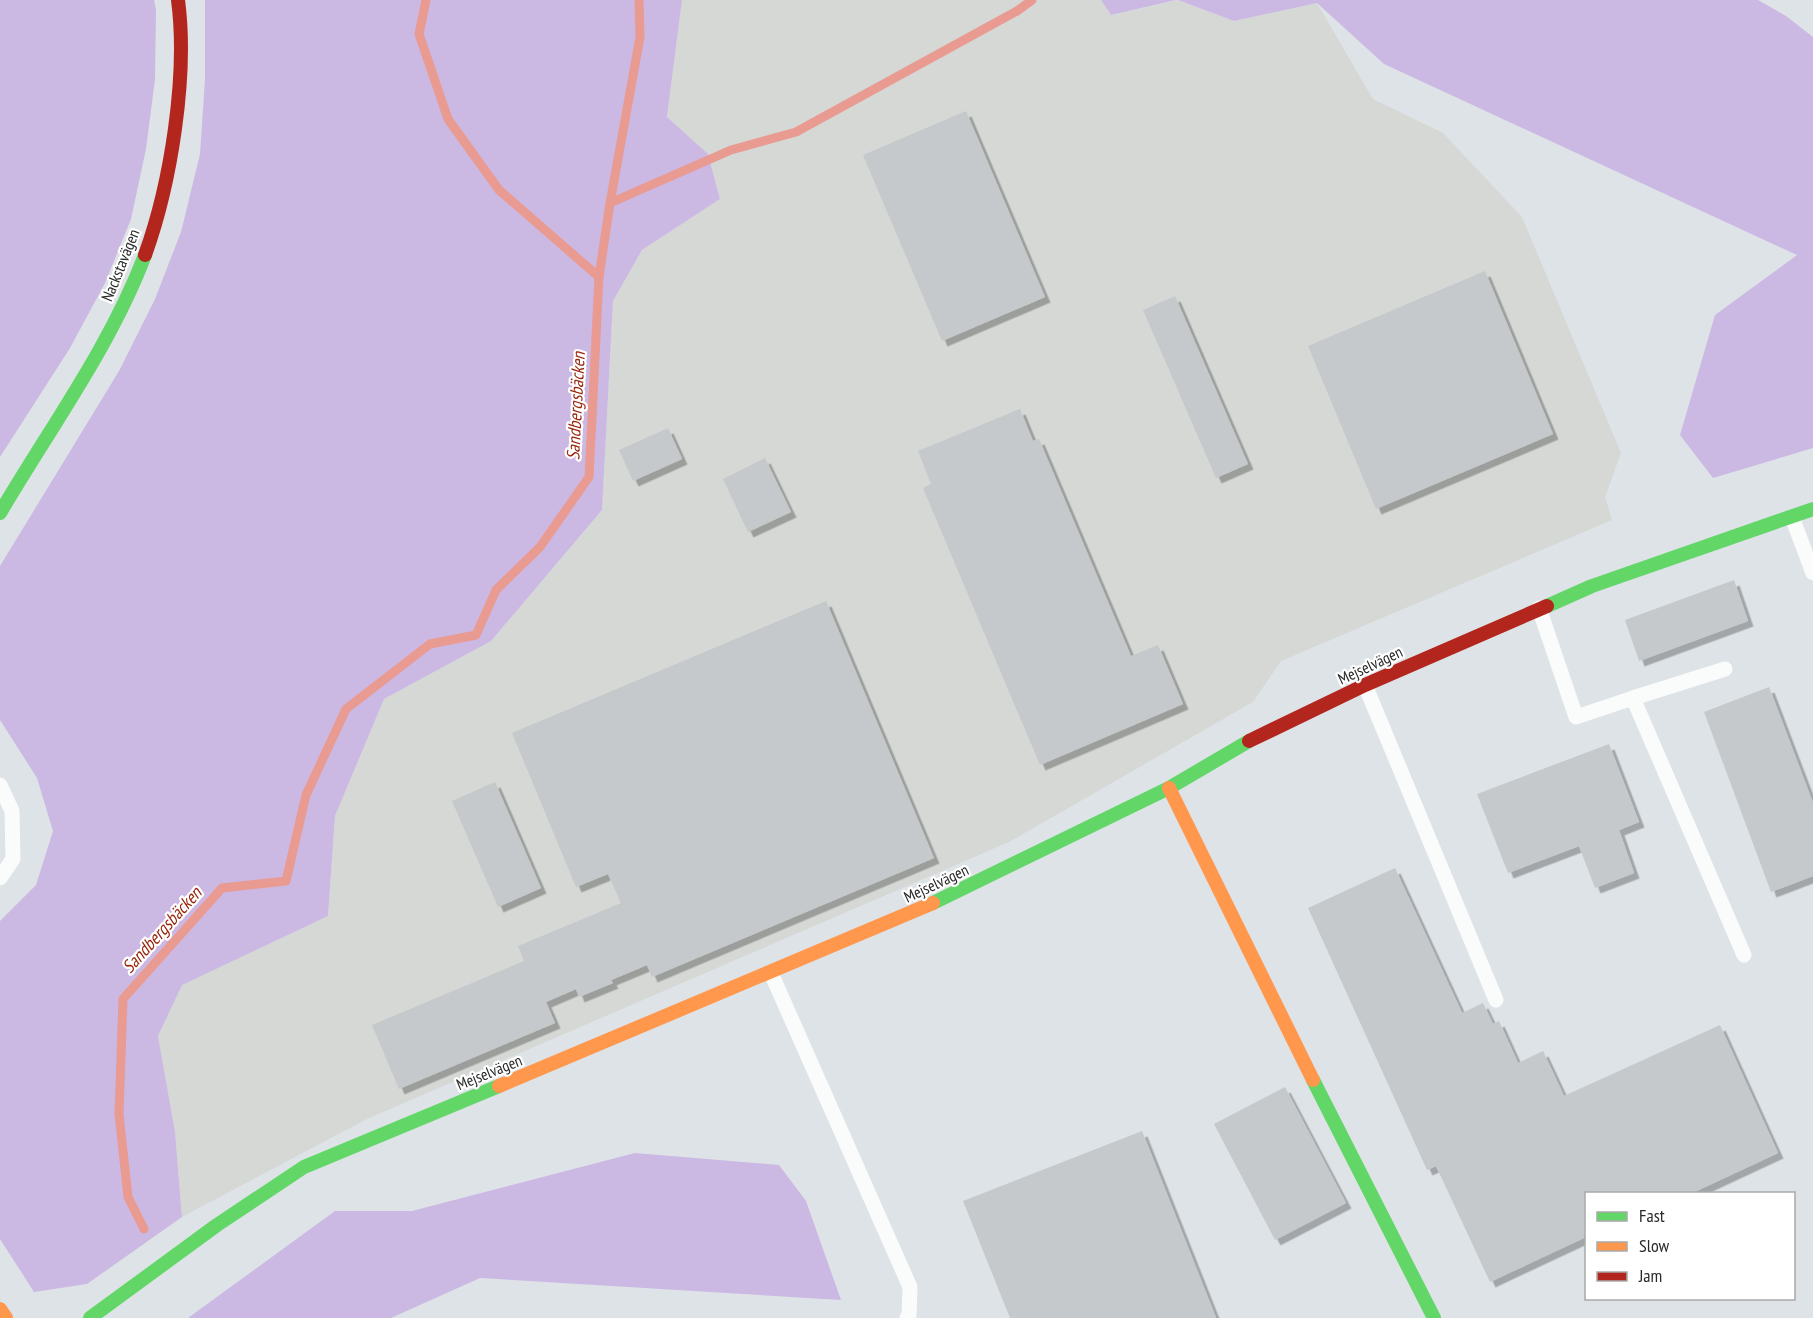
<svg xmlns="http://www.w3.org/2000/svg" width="1813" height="1318" font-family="'PT Sans Narrow',sans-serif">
  <defs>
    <filter id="shadow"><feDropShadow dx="5.5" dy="5.5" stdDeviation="0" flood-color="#0004"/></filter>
  </defs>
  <rect width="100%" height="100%" fill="#dee3e7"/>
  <polygon fill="#d5d8d5" points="682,0 1101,0 1111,15 1178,0 1234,21 1317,3 1373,99 1443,133 1522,217 1621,453 1605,497 1612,520 1281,661 1253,702 1009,842 367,1119 182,1217 175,1132 158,1036 182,984 328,916 335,816 384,699 491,641 602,510 613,301 642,250 720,199 708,154 667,118"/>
  <g fill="#cbb9e4">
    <polygon points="0,0 154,0 156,10 155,79 146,149 131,219 105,283 70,348 0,457"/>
    <polygon points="205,0 682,0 667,117 708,154 720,199 642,250 613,301 602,510 491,641 384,699 335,816 328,916 182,985 158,1036 175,1132 182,1217 87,1284 34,1292 0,1239 0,921 36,885 53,831 37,778 0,720 0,566 119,371 155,299 181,232 200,154 205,79"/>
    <polygon points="1101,0 1176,0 1111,15"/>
    <polygon points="1178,0 1758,0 1786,16 1813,37 1813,448 1713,478 1680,435 1715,315 1797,255 1384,64 1317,3 1234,21"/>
    <polygon points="635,1153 779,1165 806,1201 841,1300 480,1278 391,1318 188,1318 335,1211 412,1211"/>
  </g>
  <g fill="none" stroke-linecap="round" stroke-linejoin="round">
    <g stroke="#e99a91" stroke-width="9">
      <polyline points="610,203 731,150 796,132 1017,11 1032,0"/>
      <polyline points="599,277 610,203 640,37 639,0"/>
      <polyline points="144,1229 128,1197 119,1114 123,999 222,888 286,881 306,795 346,709 430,644 476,635 496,590 540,547 589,477 599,277 499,190 448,119 419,34 426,0"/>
    </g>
  </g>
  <g fill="#c5c9cc" filter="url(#shadow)">
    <polygon points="966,111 1045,297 942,341 863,155"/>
    <polygon points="1485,271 1553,434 1376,509 1308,346"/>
    <polygon points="1175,296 1248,464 1216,478 1143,310"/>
    <polygon points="1020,409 1033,441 1039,439 1131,656 1158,645 1183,704 1040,765 923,488 931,484 918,451"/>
    <polygon points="668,428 682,459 633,481 619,450"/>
    <polygon points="765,458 791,512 748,532 723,479"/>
    <polygon points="1734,580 1748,621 1639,661 1625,620"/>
    <polygon points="826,601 934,858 652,977 647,965 611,980 613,983 579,997 576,989 546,1002 555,1023 399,1089 372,1025 524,961 518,946 621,903 608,874 576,887 512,733"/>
    <polygon points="1769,687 1813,803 1813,876 1771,892 1704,712"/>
    <polygon points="1609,744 1639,822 1619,830 1634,873 1595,888 1579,846 1508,873 1477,794"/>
    <polygon points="495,782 541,888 498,907 452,801"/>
    <polygon points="1395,868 1462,1013 1483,1003 1493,1024 1499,1021 1518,1063 1543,1051 1564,1096 1720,1025 1778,1153 1690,1194 1586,1194 1586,1237 1490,1282 1436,1166 1427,1170 1308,908"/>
    <polygon points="1285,1087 1346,1203 1275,1240 1214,1124"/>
    <polygon points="1142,1131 1216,1318 1010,1318 963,1201"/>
  </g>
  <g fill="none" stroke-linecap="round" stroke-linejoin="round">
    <g stroke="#fafbfb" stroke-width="15">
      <polyline points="1792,517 1813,573"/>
      <polyline points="1539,608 1576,717 1633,698 1744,955"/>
      <polyline points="1365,685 1496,1000"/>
      <polyline points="1633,698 1725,669"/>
      <polyline points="0,785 12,811 13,859 0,878"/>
      <polyline points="771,973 910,1287 909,1315 907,1318"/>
    </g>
    <g stroke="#63d668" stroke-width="14">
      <path d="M0,513C50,428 110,347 145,255"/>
      <polyline points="1547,606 1592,586 1813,509"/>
      <polyline points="933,903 1169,788 1249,741"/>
      <polyline points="1313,1080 1434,1318"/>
      <polyline points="90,1318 217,1225 304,1167 499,1086"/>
    </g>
    <g stroke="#ff974d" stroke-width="14">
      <polyline points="1169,788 1313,1080"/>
      <polyline points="499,1086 933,903"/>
      <polyline points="0,1309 6,1318"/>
    </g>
    <g stroke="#b3261e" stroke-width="14">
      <path d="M145,255C171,183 188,75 178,0"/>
      <polyline points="1249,741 1365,685 1547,606"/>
    </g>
  </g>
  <g text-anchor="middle" stroke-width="4.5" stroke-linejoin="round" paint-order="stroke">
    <g font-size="16" fill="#292929" stroke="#fff">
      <text transform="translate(120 265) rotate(-68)" y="6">Nackstavägen</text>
      <text transform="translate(1370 665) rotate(-25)" y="6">Mejselvägen</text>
      <text transform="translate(936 883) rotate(-25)" y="6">Mejselvägen</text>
      <text transform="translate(489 1072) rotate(-22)" y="6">Mejselvägen</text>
    </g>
    <g font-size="18" font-style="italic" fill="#98270d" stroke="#fff">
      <text transform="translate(576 406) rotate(-87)" y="6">Sandbergsbäcken</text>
      <text transform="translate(162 930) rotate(-48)" y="6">Sandbergsbäcken</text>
    </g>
  </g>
  <rect x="1585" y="1192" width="210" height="108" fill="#ffffff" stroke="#a9a9a9" stroke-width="1.5"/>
  <rect x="1597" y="1212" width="30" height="9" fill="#63d668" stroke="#a9a9a9" stroke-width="1.5"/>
  <text x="1639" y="1222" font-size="18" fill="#292929">Fast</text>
  <rect x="1597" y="1242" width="30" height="9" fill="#ff974d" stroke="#a9a9a9" stroke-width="1.5"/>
  <text x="1639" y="1252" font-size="18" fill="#292929">Slow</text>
  <rect x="1597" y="1272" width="30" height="9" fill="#b3261e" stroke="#a9a9a9" stroke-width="1.5"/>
  <text x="1639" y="1282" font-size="18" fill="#292929">Jam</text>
</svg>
